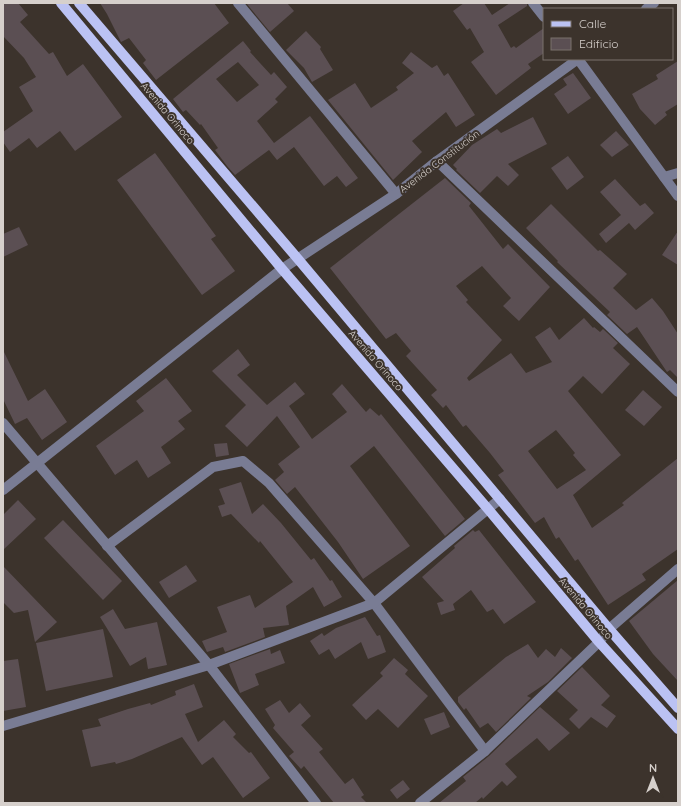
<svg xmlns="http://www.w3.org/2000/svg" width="681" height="806" font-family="Quicksand,sans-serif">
  <rect width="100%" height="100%" fill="#3c332c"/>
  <g fill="#5b4f53" fill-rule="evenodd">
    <polygon points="3,3 18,3 28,15 20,22 49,54 53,52 67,76 83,64 122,117 75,151 60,131 37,148 29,138 10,152 3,142 3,132 33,111 19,87 36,77 24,58 3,36"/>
    <polygon points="100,3 214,3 229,23 156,80 143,63 146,60 129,38 121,42 107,14"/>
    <polygon points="246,3 287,3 294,11 270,32"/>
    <polygon points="464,3 484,3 492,15 510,3 527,3 527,6 498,25 511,48 514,46 516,48 544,28 544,53 528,64 531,68 496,95 471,62 484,52 470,28 467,30 453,11"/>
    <polygon points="306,31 321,47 320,49 333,70 312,82 304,68 286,50"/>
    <path d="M243,41L251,51L250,52L271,75L274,72L287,87L275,99L278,102L257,121L274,143L310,116L358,178L346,187L337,176L324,186L294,147L277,160L269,150L235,175L227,166L215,150L218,148L201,124L200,125L186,110L183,112L173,99ZM238,62L259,85L237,102L216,79Z"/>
    <polygon points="411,52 432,68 437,65 444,76 448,73 475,115 456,127 446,112 412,141 422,152 393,180 328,100 355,83 371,108 398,90 396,87 414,73 402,63"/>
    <polygon points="678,61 678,104 665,112 667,115 655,125 640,109 632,94 658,79 656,75"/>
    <polygon points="573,73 591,98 568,114 554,94 567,85 563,79"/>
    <polygon points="533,117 547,144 508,164 519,175 508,186 497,176 480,193 456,170 457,169 453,165 472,145 497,129 501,133"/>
    <polygon points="616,131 629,145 612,157 600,145"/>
    <polygon points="155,153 216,236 211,239 235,271 202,295 117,180"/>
    <polygon points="568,156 584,177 567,190 551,168"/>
    <path d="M445,178L471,203L469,206L503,249L508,244L550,287L519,321L503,306L511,298L482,266L456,286L468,300L466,302L502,340L467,378L469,381L511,353L526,373L552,362L535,337L550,327L559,340L584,318L593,328L594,327L600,332L603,329L618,343L613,348L630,364L602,394L583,376L568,391L621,455L573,495L592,528L624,505L622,503L678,458V549L642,574L646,580L608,605L578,559L575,561L559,537L556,539L544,517L535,523L498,475L504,471L490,453L466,425L463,427L446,405L443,408L431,395L437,390L406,356L411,351L396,333L386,339L330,268ZM556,430L575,453L573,455L586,470L557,489L528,451Z"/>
    <polygon points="615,179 640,206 645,203 654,213 635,230 629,223 606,243 599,234 621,215 600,192"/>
    <polygon points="551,204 598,251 600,250 627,274 613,288 636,310 652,298 663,311 678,334 678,378 670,370 667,372 637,327 627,334 607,315 610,312 557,262 558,261 526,228"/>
    <polygon points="19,227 28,245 3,257 3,234"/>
    <polygon points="678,231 678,265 662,255"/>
    <polygon points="238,349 250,365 237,375 267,405 295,382 305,394 289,406 312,439 347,412 332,394 342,384 366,412 370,408 379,416 381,414 465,519 445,536 374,446 350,466 410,546 363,579 338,542 295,487 287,494 275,480 284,472 278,464 300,447 277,416 247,447 225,426 246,405 212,371"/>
    <polygon points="3,350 28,401 45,389 67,422 42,440 27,418 15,424 3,399"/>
    <polygon points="166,378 192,411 178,421 185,429 161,447 171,463 148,478 137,460 115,475 96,446 144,411 136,401"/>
    <polygon points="643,390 662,407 644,426 625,410"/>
    <polygon points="227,443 229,455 216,457 214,444"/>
    <polygon points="241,482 252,514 263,504 281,523 311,560 314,558 330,581 332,580 342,597 324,607 313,587 286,606 289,625 263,628 265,637 225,652 223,647 207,652 202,641 227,632 217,607 250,595 255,608 293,582 260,541 259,543 231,514 222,517 218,506 225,504 219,489"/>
    <polygon points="18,500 36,519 3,550 3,515"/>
    <polygon points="63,520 122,581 103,600 44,538"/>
    <polygon points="473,530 475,532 479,530 536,602 504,624 493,609 487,612 471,590 453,604 455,610 441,615 437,603 444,601 422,577 455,548 454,546"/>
    <polygon points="186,565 197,581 169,598 159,582"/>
    <polygon points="3,566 57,622 35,642 28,610 14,613 3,602"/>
    <polygon points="678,580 678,681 653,654 629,621"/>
    <polygon points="113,609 125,629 157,622 167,665 148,669 146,657 130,666 100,617"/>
    <polygon points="365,617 377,636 380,635 386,652 368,659 361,642 335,659 329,649 319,655 310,641 322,633 324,636 336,628"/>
    <polygon points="103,629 113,677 46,691 36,643"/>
    <polygon points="528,644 538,658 546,649 555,657 561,648 572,658 548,682 527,696 531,698 496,732 488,723 480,728 466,708 464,710 458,702 458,697 506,657"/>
    <polygon points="270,649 271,654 280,650 285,663 255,674 259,685 240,693 229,664"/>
    <polygon points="394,658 408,670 405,674 428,696 398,728 378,709 366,720 352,705 383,676 380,673"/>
    <polygon points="18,659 26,707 3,711 3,661"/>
    <polygon points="582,667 610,696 601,705 616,716 607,728 591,717 579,729 569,719 578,710 557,691"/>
    <polygon points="194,684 203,707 185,714 198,742 224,720 236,734 233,737 249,753 251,752 270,778 243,798 213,757 202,765 182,737 132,759 116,764 115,762 91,767 82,730 101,726 98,719 128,709 150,703 151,705 176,695 175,691"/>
    <polygon points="280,700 289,713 300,703 311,716 301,725 323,749 319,752 345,784 353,778 364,795 361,797 367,803 334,803 304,766 301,769 289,756 294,752 273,728 275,725 265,709"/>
    <polygon points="540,707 570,733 549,751 537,738 505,764 517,777 507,786 502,781 483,799 482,797 475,803 439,803 466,781 463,777 489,756"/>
    <polygon points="444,712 450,727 431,735 424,719"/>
    <polygon points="403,780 410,789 397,799 390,790"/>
  </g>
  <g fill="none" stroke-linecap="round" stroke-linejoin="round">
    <g stroke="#797c94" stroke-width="10">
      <polyline points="238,3 396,194"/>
      <polyline points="533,3 544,17"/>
      <polyline points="646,9 654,3"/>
      <polyline points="437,161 678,392"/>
      <polyline points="664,177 678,173"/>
      <polyline points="3,423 209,665 316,803"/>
      <polyline points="3,490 282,269 396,194 437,161 578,59 678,196"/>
      <polyline points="107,546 213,467 243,461 269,483 374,603 485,751"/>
      <polyline points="3,726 209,665 374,603 500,499"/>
      <polyline points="420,803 485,751 599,642 609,629 678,569"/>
    </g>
    <g stroke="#bbc2f3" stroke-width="10">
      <polyline points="61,3 282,269 488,509 599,642 678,729"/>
      <polyline points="79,3 298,259 609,629 678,708"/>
    </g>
  </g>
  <g text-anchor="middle" stroke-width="4" stroke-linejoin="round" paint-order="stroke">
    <g font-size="10" fill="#d6d0cc" stroke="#3c332c">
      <text transform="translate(168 113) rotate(50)" y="4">Avenida Orinoco</text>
      <text transform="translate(439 161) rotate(-37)" y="4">Avenida Constitución</text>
      <text transform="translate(376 360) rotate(49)" y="4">Avenida Orinoco</text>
      <text transform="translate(586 608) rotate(50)" y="4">Avenida Orinoco</text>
    </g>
  </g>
  <rect width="681" height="806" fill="none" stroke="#d6d0cc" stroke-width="8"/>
  <rect x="543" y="8" width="130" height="52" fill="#3c332c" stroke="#7a726c"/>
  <rect x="551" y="21" width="20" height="6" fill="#bbc2f3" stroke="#7a726c"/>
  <text x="579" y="28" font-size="12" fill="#d6d0cc">Calle</text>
  <rect x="551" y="38" width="20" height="12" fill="#5b4f53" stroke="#7a726c"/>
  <text x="579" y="48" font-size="12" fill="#d6d0cc">Edificio</text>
  <g transform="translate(653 778)" stroke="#3c332c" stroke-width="3" paint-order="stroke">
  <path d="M0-3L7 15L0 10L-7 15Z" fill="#d6d0cc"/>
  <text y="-6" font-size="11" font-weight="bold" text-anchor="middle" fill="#d6d0cc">N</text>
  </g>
</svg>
